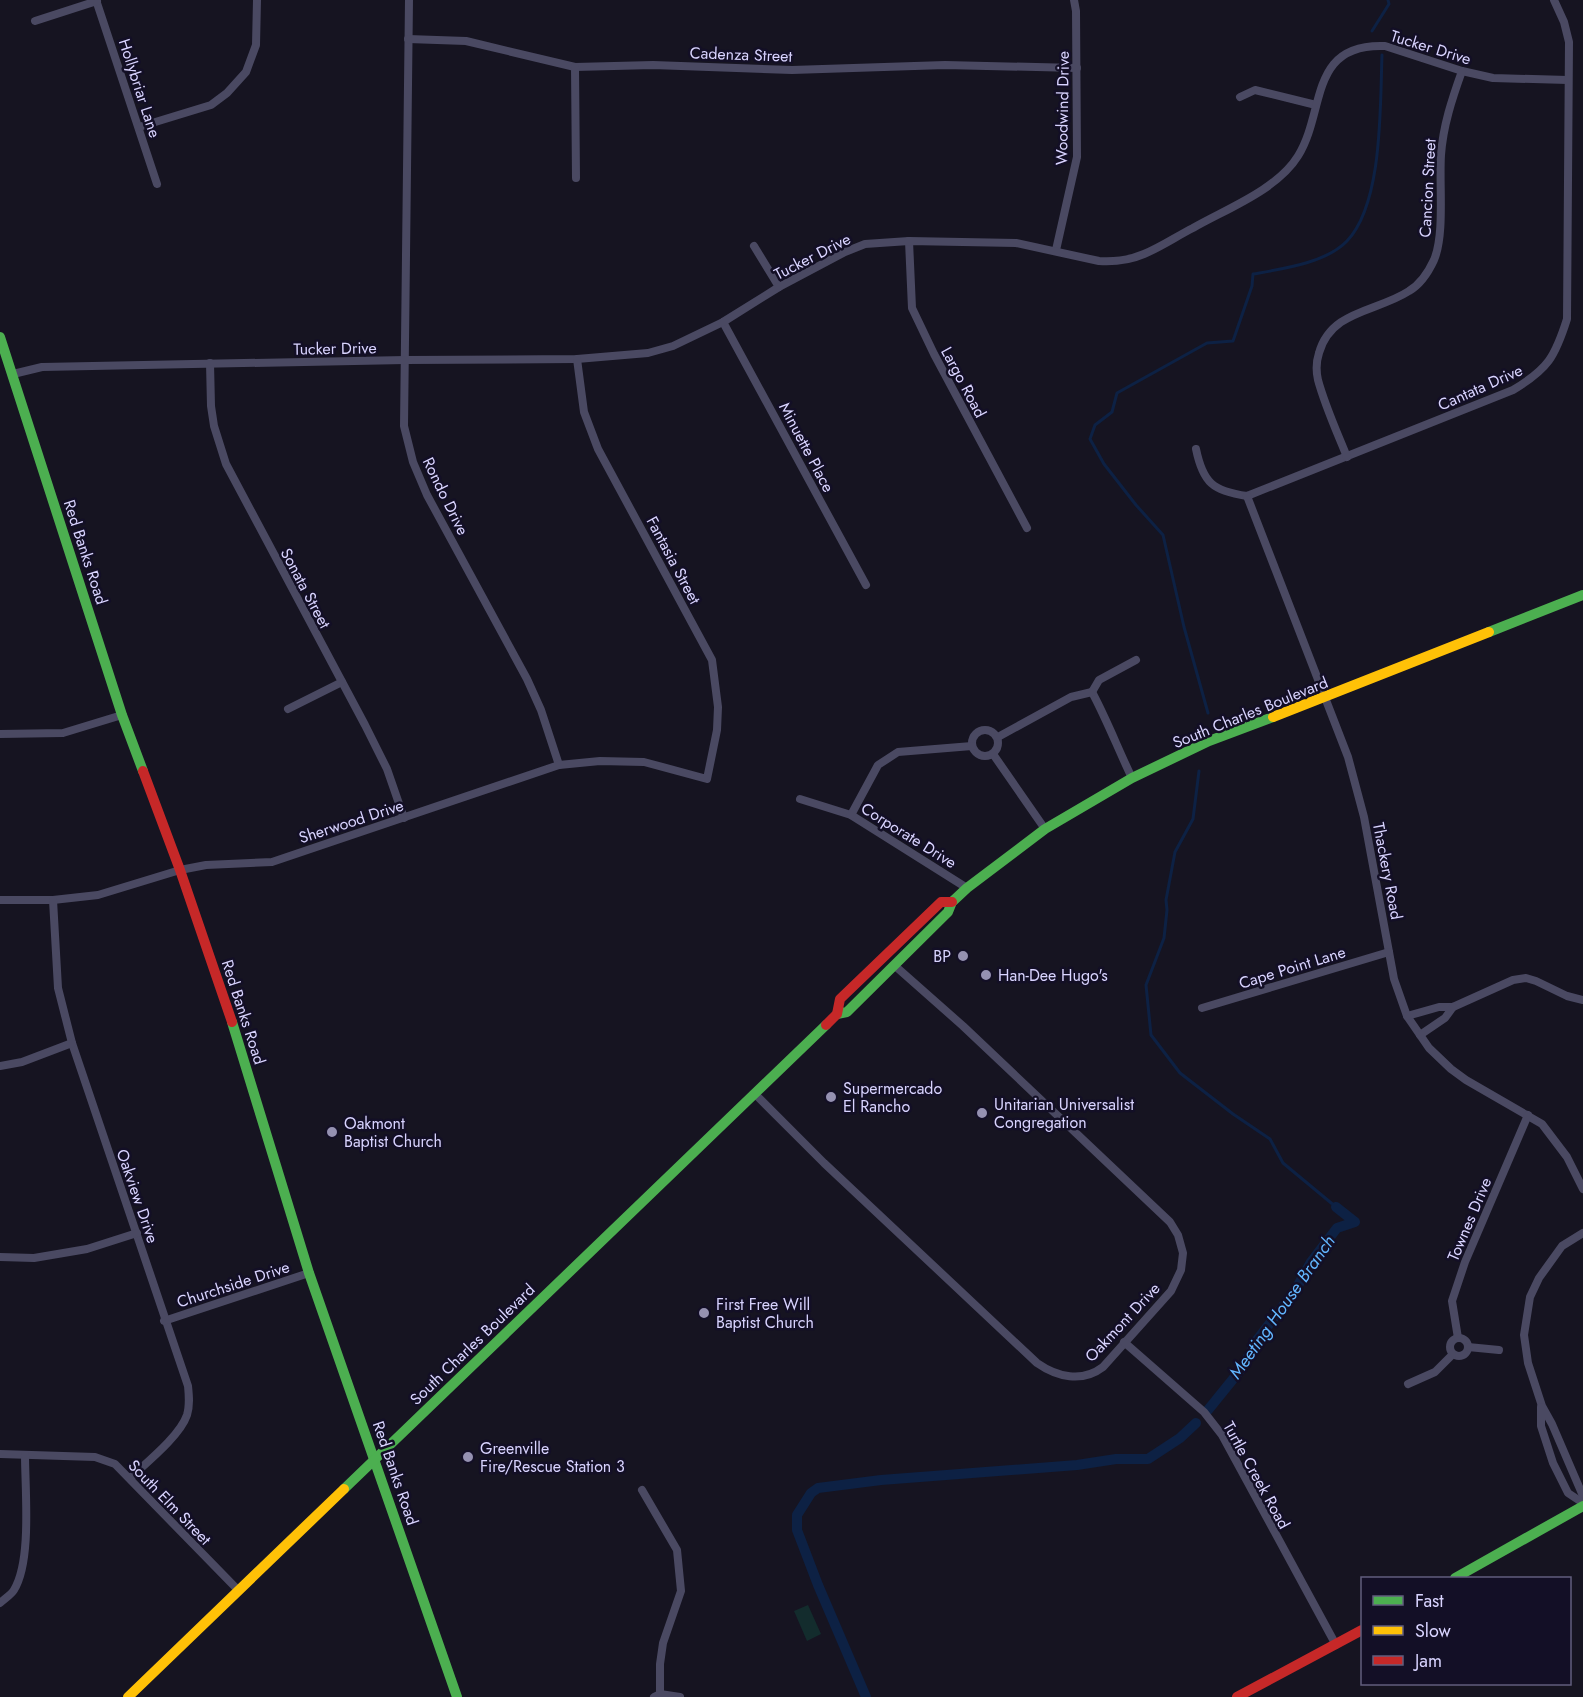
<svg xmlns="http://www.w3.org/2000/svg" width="1583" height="1697" font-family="Jost,sans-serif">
  <rect width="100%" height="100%" fill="#161421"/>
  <polygon fill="#132c2d" points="808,1605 821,1634 807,1641 794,1611"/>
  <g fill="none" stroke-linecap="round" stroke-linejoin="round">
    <g stroke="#0d2144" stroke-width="3">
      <polyline points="1372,31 1389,4 1388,0"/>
      <path d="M1208,713L1184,627L1163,535L1136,505L1104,464L1090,439L1095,425L1112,412L1117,393L1207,343L1233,341L1252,286L1253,274C1282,269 1326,263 1347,241C1383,203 1380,106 1382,55"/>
      <polyline points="1199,771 1193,819 1175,852 1166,900 1167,910 1164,938 1146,985 1151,1035 1180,1073 1233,1114 1270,1139 1283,1163 1336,1207"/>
    </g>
    <g stroke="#0d2144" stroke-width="10">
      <polyline points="1208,1410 1242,1368 1257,1340 1296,1289 1311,1262 1337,1228 1355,1222 1336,1207"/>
      <polyline points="866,1697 818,1585 797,1530 797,1515 811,1493 818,1488 881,1480 1077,1465 1116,1459 1148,1459 1180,1438 1196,1423"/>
    </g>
    <g stroke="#4a4962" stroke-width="8">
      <polyline points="96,0 157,184"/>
      <polyline points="409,0 404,426 413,462 427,495 527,679 541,710 559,765"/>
      <polyline points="35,21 97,1"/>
      <polyline points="408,39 466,41 575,67 653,65 792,70 945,65 1077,68"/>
      <polyline points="575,67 576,178"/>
      <polyline points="1240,97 1255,90 1316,105"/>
      <polyline points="139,127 211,105 227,93 246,72 256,45 257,0"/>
      <polyline points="909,241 912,308 934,354 1027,528"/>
      <polyline points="754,246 779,287"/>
      <polyline points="1056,250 1077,157 1076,11 1074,0"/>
      <polyline points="723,322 866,585"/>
      <polyline points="210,363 211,406 214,426 226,464 365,725 387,769 404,818"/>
      <path d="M13,374L42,367L405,360L577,359L648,353L673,346L723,322L779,287L845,252L865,244L909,241L1016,243L1099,261C1115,262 1130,260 1144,254C1161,247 1177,236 1193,228C1226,209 1277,190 1298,156C1326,111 1308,43 1385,46L1462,71L1493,78L1568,80"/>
      <path d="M1196,449C1203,483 1213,491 1247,496L1513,390C1548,369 1555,357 1567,319L1569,42L1564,22L1554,0"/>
      <path d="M1347,457C1337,432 1325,406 1318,380C1316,371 1316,362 1319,353C1331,310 1377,312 1409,291C1421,284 1428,273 1434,260C1445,234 1439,185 1441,155C1443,126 1452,99 1462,71"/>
      <polyline points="1247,496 1348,757 1364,817 1394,979 1407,1016 1429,1048 1451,1069 1466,1080 1542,1124 1567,1157 1583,1189"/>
      <path d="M1092,692C1107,720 1118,749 1132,778"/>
      <polyline points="1092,692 1099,680 1136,660"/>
      <polyline points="288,709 342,682"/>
      <circle cx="985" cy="743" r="13"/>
      <polyline points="0,734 63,733 122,715"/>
      <polyline points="998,737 1071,697 1092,692"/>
      <polyline points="993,754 1045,829"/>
      <polyline points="800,799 851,815 967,888"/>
      <polyline points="851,815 878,765 898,752 972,746"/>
      <polyline points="0,900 53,900 98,895 180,870 206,865 272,862 559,765 600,761 644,762 707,779 717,730 718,707 712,660 598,449 584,412 577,359"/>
      <path d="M53,900L58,988L72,1043L188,1386C189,1396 190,1405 187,1415C180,1436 146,1463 130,1478"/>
      <polyline points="1202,1008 1389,952"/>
      <polyline points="1407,1016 1439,1007 1453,1007 1513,980 1526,978 1536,981 1567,996 1583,1000"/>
      <polyline points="1420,1035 1445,1018 1453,1007"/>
      <polyline points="0,1066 22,1062 72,1043"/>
      <path d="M755,1094L824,1163L1037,1363C1057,1377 1082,1383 1103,1367L1171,1291L1181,1270L1183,1253L1178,1235L1170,1222L963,1026L894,965"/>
      <polyline points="1583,1233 1562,1246 1539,1278 1530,1297 1524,1335 1528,1363 1542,1406 1552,1424 1583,1496"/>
      <polyline points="0,1257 34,1258 87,1249 137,1233"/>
      <polyline points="164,1321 309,1273"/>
      <circle cx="1459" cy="1347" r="9"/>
      <polyline points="1458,1338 1452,1301 1465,1262 1528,1115"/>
      <polyline points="1124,1342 1204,1412 1222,1435 1336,1645"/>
      <polyline points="1468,1347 1499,1350"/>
      <polyline points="1408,1384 1435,1372 1452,1355"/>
      <polyline points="1541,1407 1541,1426 1553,1463 1568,1493 1583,1503"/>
      <polyline points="0,1454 95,1457 115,1464 238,1590"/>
      <polyline points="642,1490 677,1550 681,1591 663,1643 660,1664 660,1694"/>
      <path d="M0,1603C4,1599 11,1595 14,1590C32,1561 25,1490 25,1455"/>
      <polyline points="654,1697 660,1694 680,1697"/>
    </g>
    <g stroke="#4caf50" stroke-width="10">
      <polyline points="0,337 122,715 143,771"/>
      <polyline points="1489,632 1583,595"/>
      <polyline points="837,1014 847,1012 948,912 952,902 967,888 1045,829 1132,778 1209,741 1273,717"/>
      <polyline points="232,1022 309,1273 457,1697"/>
      <polyline points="344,1489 826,1025"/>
      <polyline points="1455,1578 1583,1506"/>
    </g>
    <g stroke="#ffc107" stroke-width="10">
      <polyline points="1273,717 1489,632"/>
      <polyline points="128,1697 344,1489"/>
    </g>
    <g stroke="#c62828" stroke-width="10">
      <polyline points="143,771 180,870 232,1022"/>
      <polyline points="826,1025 837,1014 840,999 941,902 952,902"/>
      <polyline points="1237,1697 1362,1630"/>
    </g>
  </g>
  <g fill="#9591b1" stroke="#130f26" stroke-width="2">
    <circle cx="963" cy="956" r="6"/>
    <circle cx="986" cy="975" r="6"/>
    <circle cx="831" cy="1097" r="6"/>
    <circle cx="982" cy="1113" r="6"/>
    <circle cx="332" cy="1132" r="6"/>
    <circle cx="704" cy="1313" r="6"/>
    <circle cx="468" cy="1457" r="6"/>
  </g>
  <g text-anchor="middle" stroke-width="5" stroke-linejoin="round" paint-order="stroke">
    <g font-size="16" fill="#d9d4ff" stroke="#130f26">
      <text transform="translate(1431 47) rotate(17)" y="6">Tucker Drive</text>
      <text transform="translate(741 54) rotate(2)" y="6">Cadenza Street</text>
      <text transform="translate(140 88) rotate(72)" y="6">Hollybriar Lane</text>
      <text transform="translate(1062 108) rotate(-89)" y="6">Woodwind Drive</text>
      <text transform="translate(1427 188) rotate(-87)" y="6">Cancion Street</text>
      <text transform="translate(812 256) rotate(-27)" y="6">Tucker Drive</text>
      <text transform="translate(335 348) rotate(-1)" y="6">Tucker Drive</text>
      <text transform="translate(964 382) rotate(62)" y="6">Largo Road</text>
      <text transform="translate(1480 387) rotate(-24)" y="6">Cantata Drive</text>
      <text transform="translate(807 447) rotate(62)" y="6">Minuette Place</text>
      <text transform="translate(446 496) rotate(64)" y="6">Rondo Drive</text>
      <text transform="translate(86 552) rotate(72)" y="6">Red Banks Road</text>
      <text transform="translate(674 560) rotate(62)" y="6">Fantasia Street</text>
      <text transform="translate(306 588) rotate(62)" y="6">Sonata Street</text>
      <text transform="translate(1250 712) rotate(-22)" y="6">South Charles Boulevard</text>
      <text transform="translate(351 821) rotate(-18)" y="6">Sherwood Drive</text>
      <text transform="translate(909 835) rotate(32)" y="6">Corporate Drive</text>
      <text transform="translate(1388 871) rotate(79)" y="6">Thackery Road</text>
      <text transform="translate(1292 967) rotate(-17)" y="6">Cape Point Lane</text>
      <text transform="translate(244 1012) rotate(72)" y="6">Red Banks Road</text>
      <text transform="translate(138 1196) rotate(71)" y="6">Oakview Drive</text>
      <text transform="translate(1469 1219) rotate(-67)" y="6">Townes Drive</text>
      <text transform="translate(233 1284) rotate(-18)" y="6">Churchside Drive</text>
      <text transform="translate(1122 1322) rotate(-47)" y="6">Oakmont Drive</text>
      <text transform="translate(472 1344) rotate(-44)" y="6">South Charles Boulevard</text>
      <text transform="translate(396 1473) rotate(71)" y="6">Red Banks Road</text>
      <text transform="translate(1257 1475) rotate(61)" y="6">Turtle Creek Road</text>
      <text transform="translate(170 1502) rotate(46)" y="6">South Elm Street</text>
    </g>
    <g font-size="16" fill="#d9d4ff" stroke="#130f26" text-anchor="start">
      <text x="951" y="962" text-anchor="end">BP</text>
      <text x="998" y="981">Han-Dee Hugo's</text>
      <text x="843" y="1094">Supermercado<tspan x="843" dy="18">El Rancho</tspan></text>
      <text x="994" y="1110">Unitarian Universalist<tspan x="994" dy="18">Congregation</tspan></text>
      <text x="344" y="1129">Oakmont<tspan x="344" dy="18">Baptist Church</tspan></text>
      <text x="716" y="1310">First Free Will<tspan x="716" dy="18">Baptist Church</tspan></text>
      <text x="480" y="1454">Greenville<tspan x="480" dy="18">Fire/Rescue Station 3</tspan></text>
    </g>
    <g font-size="18" font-style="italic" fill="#62b6ff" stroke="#130f26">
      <text transform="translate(1282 1307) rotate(-55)" y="6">Meeting House Branch</text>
    </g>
  </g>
  <rect x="1361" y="1577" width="210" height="108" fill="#130f26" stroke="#625e7d" stroke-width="1.5"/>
  <rect x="1373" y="1596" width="30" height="9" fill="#4caf50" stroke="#625e7d" stroke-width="1.5"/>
  <text x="1415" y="1607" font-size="18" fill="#d9d4ff">Fast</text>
  <rect x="1373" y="1626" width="30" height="9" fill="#ffc107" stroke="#625e7d" stroke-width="1.5"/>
  <text x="1415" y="1637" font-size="18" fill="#d9d4ff">Slow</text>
  <rect x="1373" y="1656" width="30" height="9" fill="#c62828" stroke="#625e7d" stroke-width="1.5"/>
  <text x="1415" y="1667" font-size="18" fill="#d9d4ff">Jam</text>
</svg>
